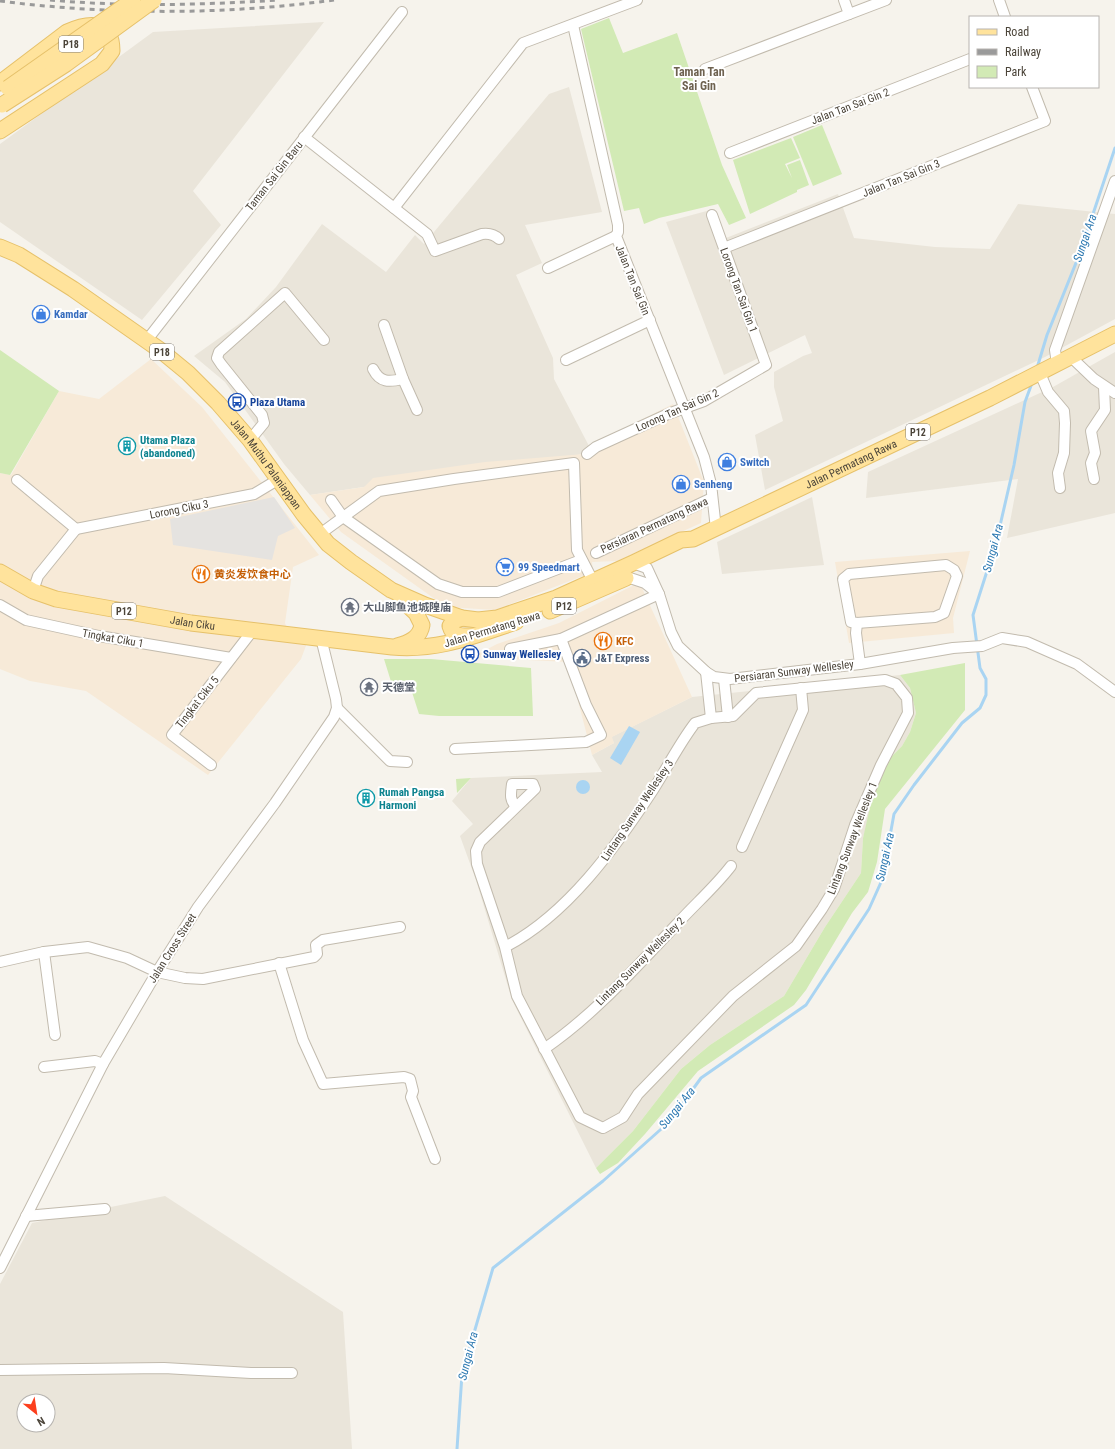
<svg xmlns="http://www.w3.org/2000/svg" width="1115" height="1449" font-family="'Roboto Condensed','Noto Sans SC',sans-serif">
  <rect width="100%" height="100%" fill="#f6f3ec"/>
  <g fill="#eae5da" fill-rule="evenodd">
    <polygon points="324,22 193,191 221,225 142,320 0,222 0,144 153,32"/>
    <polygon points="569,87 602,212 525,225 542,263 516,275 553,358 554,379 589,446 584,454 310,495 284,464 225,382 194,356 246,319 276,287 322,224 386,272 415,235 424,244 549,94"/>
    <polygon points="838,194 854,238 935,247 990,249 1018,204 1115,214 1115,319 1045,357 765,490 755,435 783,421 774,387 774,372 803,356 812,353 805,335 724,375 666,222 714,209 726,238"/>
    <polygon points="1115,352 1115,513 1007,538 1018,479 866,498 868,472 1053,387"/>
    <polygon points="812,497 824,565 722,574 717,542"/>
    <polygon points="900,675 910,688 916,713 910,732 902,746 887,761 863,838 861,873 825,927 784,996 710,1045 681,1069 633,1131 596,1168 512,1000 476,880 460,836 473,824 452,801 471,778 602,772 592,755 614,743 611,737 692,697"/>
    <path d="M165,1196L343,1312L352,1449H0V1284L32,1223ZM24,1401H48V1425H24Z"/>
  </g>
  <g fill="#f7ead8">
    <polygon points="151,359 202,407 319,555 293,567 285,623 292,640 307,643 301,659 208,775 86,691 30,681 0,669 0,473 11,475 59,391 99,399"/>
    <polygon points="673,404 704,482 701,523 617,561 592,562 593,572 495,610 446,607 341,532 310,495 364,487 373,478 485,462 584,454 589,446"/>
    <polygon points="970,551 953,618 954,633 849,643 835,562"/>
    <polygon points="634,585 642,588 692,697 612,737 614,743 592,755 568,662 472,657 497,644 559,623"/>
  </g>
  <g fill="#d2eab5">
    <polygon points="609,18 623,53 677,33 722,165 746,218 729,225 718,204 659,218 644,224 639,208 624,211 581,29"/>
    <polygon points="822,125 842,174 813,186 793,137"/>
    <polygon points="791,138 800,158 785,164 792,178 787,165 800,160 809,185 797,190 797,192 750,214 733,160"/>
    <polygon points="0,350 59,391 10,475 0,473"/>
    <polygon points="384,659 431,659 531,668 533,716 439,716 419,714 410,686 393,688"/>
    <polygon points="965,663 965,710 885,809 877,862 868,892 852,913 806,990 794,1005 698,1071 645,1134 618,1163 600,1174 596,1168 633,1131 681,1069 710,1045 784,996 825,927 861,873 863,838 871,803 887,761 902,746 910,732 916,713 910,688 900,675"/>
    <polygon points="471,778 457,793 456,779"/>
  </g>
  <polygon fill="#e5e3e0" points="274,497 295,528 278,536 272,560 173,545 170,519"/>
  <g fill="#a9d4f2">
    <polygon points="629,726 640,732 621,765 610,758"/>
    <circle cx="583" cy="787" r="7"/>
  </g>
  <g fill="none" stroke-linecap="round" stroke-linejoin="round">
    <g stroke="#a9d4f2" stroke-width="3">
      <polyline points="1037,368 1047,335 1080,253 1115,148"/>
      <polyline points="457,1449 462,1374 493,1268 603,1181 669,1122 701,1078 806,1005 869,909 882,880 894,814 914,785 962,723 980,708 986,695 986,679 980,668 973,615 996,543 1014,465 1025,402 1032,383"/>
    </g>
    <defs>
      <g id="street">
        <polyline points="844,0 849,14"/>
        <polyline points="999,0 1005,17"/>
        <polyline points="573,25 618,225 618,232 616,236 704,457 711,484 716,529"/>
        <polyline points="705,69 886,0"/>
        <path d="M304,137L427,234L435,251L482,234C489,233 494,234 499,239"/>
        <polyline points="730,153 970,59"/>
        <polyline points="394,208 523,43 637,0"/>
        <polyline points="724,248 1045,121 1032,87"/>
        <polyline points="548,268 616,236"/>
        <polyline points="384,325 403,379 417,410"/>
        <polyline points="147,340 402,12"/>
        <polyline points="1071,357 1094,379 1115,393"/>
        <polyline points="566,360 650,320"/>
        <polyline points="1057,364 1055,350 1115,181"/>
        <path d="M373,369C380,383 389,382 403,379"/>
        <polyline points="1040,373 1048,392 1064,411 1065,423 1064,453 1058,473 1060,488"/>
        <polyline points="250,440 264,423 262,415 221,364 217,358 219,352 285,293 324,340"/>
        <polyline points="587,454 596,447 668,414 704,401 766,365 712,215"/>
        <polyline points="1094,479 1091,463 1095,453 1091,431 1105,410 1104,387"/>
        <polyline points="17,480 76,529"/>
        <polyline points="331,500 343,517 438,584 462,592 498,592 581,560"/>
        <polyline points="76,529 254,494 279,479"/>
        <polyline points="320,534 379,491 454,479 574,463 577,550 593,581"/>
        <polyline points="596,553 712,498"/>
        <polyline points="633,563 647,568 659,594 671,632 678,646 706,672 714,677 730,679 860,664 953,648 982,646 1002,638 1027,642 1077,664 1115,692"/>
        <polygon points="946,565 954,570 957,576 944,613 935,617 857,623 851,622 843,579 849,574"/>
        <polyline points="627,577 645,583 655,591"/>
        <polyline points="33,591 38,576 76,529"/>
        <polyline points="0,605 26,620 99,636 231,658"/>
        <polyline points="857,623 856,633 860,664"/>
        <polyline points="510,649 561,639 659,594"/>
        <polyline points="706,672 711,718"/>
        <polyline points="724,679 728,717"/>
        <polyline points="337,708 390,761 407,762"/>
        <polyline points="455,749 586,742 601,735 586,705 561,639"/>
        <polyline points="211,765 172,735 253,630"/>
        <polyline points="742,847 803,710 801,688"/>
        <path d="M505,947C567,915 615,848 653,790C667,768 679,744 695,723L711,718L733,716L756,693L885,680L896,684L907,698L908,713L881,765L855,825L834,889L822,909L796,946L733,996L638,1094L623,1117L603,1128L580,1117L517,996L505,947L477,864L476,851L480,842L535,789L533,784H512C511,793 509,800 516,806"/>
        <polyline points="44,952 55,1035"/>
        <polyline points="0,962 44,952 88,947 127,958 157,972 185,978 203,979 314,957 317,954 316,945 323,940 400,927"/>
        <polyline points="279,963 303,1040 323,1084 404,1077 410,1079 413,1091 411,1097 435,1159"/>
        <path d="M544,1049C594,1015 635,968 677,924C695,904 715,887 731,866"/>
        <polyline points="44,1067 95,1061 103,1064"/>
        <polyline points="26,1216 105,1209"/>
        <polyline points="0,1268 103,1064 157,972 198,907 275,803 334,717 337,708 336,699 321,638"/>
        <polyline points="0,1370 164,1368 251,1373 292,1373"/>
      </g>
      <g id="primary">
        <path d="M0,83L67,32C89,22 112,20 112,51L102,64L0,131"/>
        <path id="s1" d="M0,247L19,255L73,289L160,350L188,373L218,403L250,440L304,515L328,544L351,562L391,590L425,605L462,618L478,620L497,618L556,598L633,563L681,540L693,539L990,398L1115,334"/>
        <path id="s2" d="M0,572L33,591L56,599L191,623L392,647C439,651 473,636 516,622"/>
        <polyline points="550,611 626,578"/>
        <path d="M462,618L454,621L450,626C453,637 461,636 471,636"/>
        <path d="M397,646C409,643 420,638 422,625L416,613L401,599"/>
      </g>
    </defs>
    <use href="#street" stroke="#c2bbae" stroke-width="12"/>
    <use href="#primary" stroke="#e6c16a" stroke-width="17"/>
    <use href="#street" stroke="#fff" stroke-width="10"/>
    <use href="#primary" stroke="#ffe39c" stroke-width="15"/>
    <g stroke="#9a9a9a" stroke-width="3" stroke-dasharray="5 5" stroke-linecap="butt">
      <path d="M50,0C126,7 203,5 279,0"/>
      <path d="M0,1C110,15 224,15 334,0"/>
    </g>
    <defs>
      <g id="primary-bridge">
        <polyline points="8,88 133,0"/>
        <polyline points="2,105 66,64 154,0"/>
      </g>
    </defs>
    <use href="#primary-bridge" stroke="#e6c16a" stroke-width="17" stroke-linecap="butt"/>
    <use href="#primary-bridge" stroke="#ffe39c" stroke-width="15"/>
  </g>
  <defs>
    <symbol id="shop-ring" viewBox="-11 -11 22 22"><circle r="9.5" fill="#fff" stroke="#3f7fe0" stroke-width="1.5"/><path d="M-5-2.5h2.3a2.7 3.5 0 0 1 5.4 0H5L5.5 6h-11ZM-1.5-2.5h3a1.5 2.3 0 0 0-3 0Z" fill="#3f7fe0"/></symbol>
    <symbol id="bus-ring" viewBox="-11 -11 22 22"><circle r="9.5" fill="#fff" stroke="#1a4fb4" stroke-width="1.5"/><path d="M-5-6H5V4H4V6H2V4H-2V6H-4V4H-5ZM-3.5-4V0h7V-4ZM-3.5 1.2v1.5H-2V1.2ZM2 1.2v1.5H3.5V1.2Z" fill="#1a4fb4"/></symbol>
    <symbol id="building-ring" viewBox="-11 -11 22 22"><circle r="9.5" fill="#fff" stroke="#0f9aa8" stroke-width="1.5"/><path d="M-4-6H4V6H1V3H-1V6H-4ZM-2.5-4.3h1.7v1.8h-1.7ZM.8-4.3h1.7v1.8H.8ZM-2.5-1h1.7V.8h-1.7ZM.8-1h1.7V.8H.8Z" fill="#0f9aa8"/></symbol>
    <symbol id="supermarket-ring" viewBox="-11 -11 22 22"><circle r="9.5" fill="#fff" stroke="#3f7fe0" stroke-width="1.5"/><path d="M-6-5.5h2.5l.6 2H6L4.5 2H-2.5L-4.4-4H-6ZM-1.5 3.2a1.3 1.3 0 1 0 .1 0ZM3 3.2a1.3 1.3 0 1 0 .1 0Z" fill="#3f7fe0"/></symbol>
    <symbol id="restaurant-ring" viewBox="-11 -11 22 22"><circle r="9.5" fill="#fff" stroke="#e8710a" stroke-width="1.5"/><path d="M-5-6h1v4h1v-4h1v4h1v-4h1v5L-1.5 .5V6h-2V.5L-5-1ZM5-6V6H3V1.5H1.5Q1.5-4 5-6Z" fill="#e8710a"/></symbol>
    <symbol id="temple-ring" viewBox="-11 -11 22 22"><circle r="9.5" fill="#fff" stroke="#6b7280" stroke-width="1.5"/><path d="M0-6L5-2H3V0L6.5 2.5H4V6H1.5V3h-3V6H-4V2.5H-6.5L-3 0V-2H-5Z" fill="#6b7280"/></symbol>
    <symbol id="civic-ring" viewBox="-11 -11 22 22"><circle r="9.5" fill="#fff" stroke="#5c6f8a" stroke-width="1.5"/><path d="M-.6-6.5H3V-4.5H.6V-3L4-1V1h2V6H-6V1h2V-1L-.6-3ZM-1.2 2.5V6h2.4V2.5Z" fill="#5c6f8a"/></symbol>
  </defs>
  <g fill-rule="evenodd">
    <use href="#shop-ring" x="31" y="304" width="20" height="20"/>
    <use href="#bus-ring" x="227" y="392" width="20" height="20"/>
    <use href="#building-ring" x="117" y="436" width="20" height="20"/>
    <use href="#shop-ring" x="717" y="452" width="20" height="20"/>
    <use href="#shop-ring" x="671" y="474" width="20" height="20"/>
    <use href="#supermarket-ring" x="495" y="557" width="20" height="20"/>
    <use href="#restaurant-ring" x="191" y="564" width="20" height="20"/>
    <use href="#temple-ring" x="340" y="597" width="20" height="20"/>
    <use href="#restaurant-ring" x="593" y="631" width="20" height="20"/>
    <use href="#bus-ring" x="460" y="644" width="20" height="20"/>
    <use href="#civic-ring" x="572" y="648" width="20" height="20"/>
    <use href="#temple-ring" x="359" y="677" width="20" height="20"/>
    <use href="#building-ring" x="356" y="788" width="20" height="20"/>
  </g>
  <g text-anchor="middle" stroke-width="4" stroke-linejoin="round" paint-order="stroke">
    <g fill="#fff" stroke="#817c74" stroke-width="1">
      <rect x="59" y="36" width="24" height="16" rx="3"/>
      <rect x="150" y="344" width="24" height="16" rx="3"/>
      <rect x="906" y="424" width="24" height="16" rx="3"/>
      <rect x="552" y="598" width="24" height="16" rx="3"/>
      <rect x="112" y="603" width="24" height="16" rx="3"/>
    </g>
    <g font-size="10" font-weight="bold" fill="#4b4439">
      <text x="71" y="48">P18</text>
      <text x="162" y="356">P18</text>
      <text x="918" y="436">P12</text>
      <text x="564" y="610">P12</text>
      <text x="124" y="615">P12</text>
    </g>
    <g font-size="11" fill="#4b4439" stroke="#fff">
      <text transform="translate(850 106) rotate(-21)" y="4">Jalan Tan Sai Gin 2</text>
      <text transform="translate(274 176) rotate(-52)" y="4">Taman Sai Gin Baru</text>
      <text transform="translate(901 178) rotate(-22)" y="4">Jalan Tan Sai Gin 3</text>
      <text transform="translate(633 280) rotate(68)" y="4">Jalan Tan Sai Gin</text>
      <text transform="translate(739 290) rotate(70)" y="4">Lorong Tan Sai Gin 1</text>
      <text transform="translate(677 410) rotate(-24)" y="4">Lorong Tan Sai Gin 2</text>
      <text dy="4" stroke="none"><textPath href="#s1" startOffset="347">Jalan Muthu Palaniappan</textPath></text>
      <text dy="4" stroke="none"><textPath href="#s1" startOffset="1025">Jalan Permatang Rawa</textPath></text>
      <text transform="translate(179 509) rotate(-11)" y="4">Lorong Ciku 3</text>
      <text transform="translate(654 525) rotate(-25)" y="4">Persiaran Permatang Rawa</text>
      <text dy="4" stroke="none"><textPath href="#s2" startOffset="201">Jalan Ciku</textPath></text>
      <text transform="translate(492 629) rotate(-17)" y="4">Jalan Permatang Rawa</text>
      <text transform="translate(113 638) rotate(10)" y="4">Tingkat Ciku 1</text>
      <text transform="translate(794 671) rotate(-7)" y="4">Persiaran Sunway Wellesley</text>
      <text transform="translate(197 702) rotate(-52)" y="4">Tingkat Ciku 5</text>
      <text transform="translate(637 810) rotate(-56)" y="4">Lintang Sunway Wellesley 3</text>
      <text transform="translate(852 838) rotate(-69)" y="4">Lintang Sunway Wellesley 1</text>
      <text transform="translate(172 948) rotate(-58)" y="4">Jalan Cross Street</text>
      <text transform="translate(640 961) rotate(-45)" y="4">Lintang Sunway Wellesley 2</text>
    </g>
    <g font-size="11" font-weight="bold" fill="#366cbe" stroke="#fff" text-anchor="start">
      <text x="54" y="318">Kamdar</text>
      <text x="740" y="466">Switch</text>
      <text x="694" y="488">Senheng</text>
      <text x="518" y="571">99 Speedmart</text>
    </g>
    <g font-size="11" font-weight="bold" fill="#164399" stroke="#fff" text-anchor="start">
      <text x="250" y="406">Plaza Utama</text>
      <text x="483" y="658">Sunway Wellesley</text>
    </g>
    <g font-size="11" font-weight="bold" fill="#0d838f" stroke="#fff" text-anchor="start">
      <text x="140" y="444">Utama Plaza<tspan x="140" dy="13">(abandoned)</tspan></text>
      <text x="379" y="796">Rumah Pangsa<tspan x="379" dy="13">Harmoni</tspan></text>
    </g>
    <g font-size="11" font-weight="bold" fill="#c56008" stroke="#fff" text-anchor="start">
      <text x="214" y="578">黄炎发饮食中心</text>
      <text x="616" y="645">KFC</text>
    </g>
    <g font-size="11" font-weight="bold" fill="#5b616d" stroke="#fff" text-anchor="start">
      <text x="363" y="611">大山脚鱼池城隍庙</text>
      <text x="382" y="691">天德堂</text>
    </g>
    <g font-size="11" font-weight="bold" fill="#4e5e75" stroke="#fff" text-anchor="start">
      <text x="595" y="662">J&amp;T Express</text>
    </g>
    <g font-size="12" font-weight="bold" fill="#6e6250" stroke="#fff">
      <text x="699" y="76">Taman Tan<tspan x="699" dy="14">Sai Gin</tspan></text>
    </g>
    <g font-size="12" font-style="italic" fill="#2e7ab2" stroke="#fff">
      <text transform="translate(1085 238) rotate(-71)" y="4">Sungai Ara</text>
      <text transform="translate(993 548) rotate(-75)" y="4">Sungai Ara</text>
      <text transform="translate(885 857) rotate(-78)" y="4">Sungai Ara</text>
      <text transform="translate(677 1108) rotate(-51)" y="4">Sungai Ara</text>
      <text transform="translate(468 1356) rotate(-76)" y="4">Sungai Ara</text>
    </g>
  </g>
  <rect x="969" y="16" width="130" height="72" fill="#ffffff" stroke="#b7b4b0"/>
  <rect x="977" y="29" width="20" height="6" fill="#ffe39c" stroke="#b7b4b0"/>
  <text x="1005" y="36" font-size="12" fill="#4b4439">Road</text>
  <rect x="977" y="49" width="20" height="6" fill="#9a9a9a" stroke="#b7b4b0"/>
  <text x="1005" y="56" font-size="12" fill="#4b4439">Railway</text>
  <rect x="977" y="66" width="20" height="12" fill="#d2eab5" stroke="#b7b4b0"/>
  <text x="1005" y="76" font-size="12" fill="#4b4439">Park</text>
  <g transform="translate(36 1413) rotate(150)"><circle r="19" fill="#ffffff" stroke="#b7b4b0"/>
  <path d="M0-3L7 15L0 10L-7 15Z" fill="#fc3f1d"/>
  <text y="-6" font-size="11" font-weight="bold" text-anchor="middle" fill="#4b4439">N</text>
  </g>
</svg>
